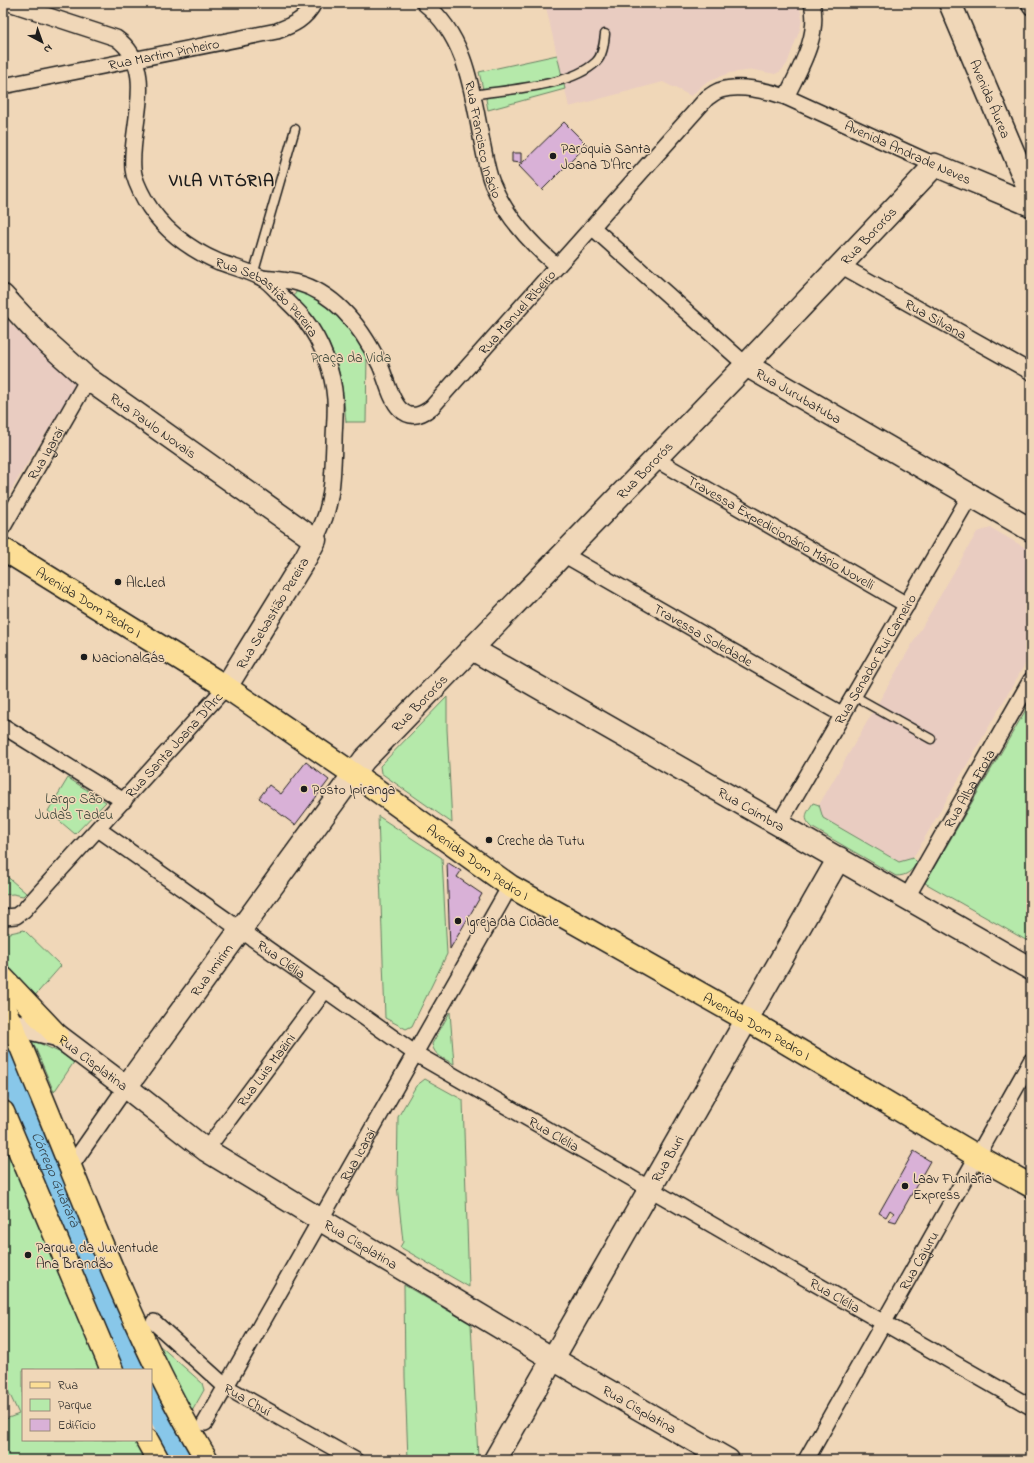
<svg xmlns="http://www.w3.org/2000/svg" width="1034" height="1463" font-family="'Indie Flower',sans-serif">
  <rect width="100%" height="100%" fill="#f0d7b8"/>
  <filter id="ink" filterUnits="userSpaceOnUse"><feTurbulence type="fractalNoise" baseFrequency=".025" numOctaves="2"/><feDisplacementMap in="SourceGraphic" scale="8" xChannelSelector="R" yChannelSelector="G"/><feConvolveMatrix kernelMatrix="1 2 1 2 8 2 1 2 1" color-interpolation-filters="sRGB"/></filter>
  <g filter="url(#ink)">
    <g fill="#e9ccc1">
      <polygon points="545,3 799,3 802,19 800,29 787,64 781,71 775,74 754,70 729,73 705,83 691,96 663,82 569,107"/>
      <polygon points="3,316 36,349 73,380 75,386 3,503"/>
      <polygon points="991,528 1031,551 1031,654 913,858 899,862 823,818 819,805 977,532"/>
    </g>
    <g fill="#b5e9aa" stroke="#688263">
      <polygon points="557,55 565,89 488,110 486,99 489,95 489,90 483,89 479,72"/>
      <path d="M300,291L308,293L334,311L349,327L367,354L366,422H346C343,391 340,360 323,333C315,321 305,310 295,300L294,296L296,292Z"/>
      <polygon points="447,697 447,729 452,823 381,773 380,766"/>
      <polygon points="1031,701 1031,943 925,883"/>
      <polygon points="68,778 106,802 75,834 48,811"/>
      <path d="M813,803L819,805L823,818L899,862L913,858L917,862C912,871 907,876 896,876L813,828C802,818 806,814 813,803Z"/>
      <polygon points="378,816 442,858 447,954 412,1026 406,1029 385,1018"/>
      <polygon points="3,873 26,893 23,896 13,894 3,895"/>
      <polygon points="24,930 61,966 31,1000 3,969 3,932 10,933"/>
      <path d="M450,1012L454,1064C445,1059 434,1056 432,1044Z"/>
      <polygon points="32,1040 61,1053 74,1062 54,1092"/>
      <polygon points="425,1079 463,1100 469,1287 400,1247 403,1242 397,1185 398,1117 416,1086"/>
      <polygon points="3,1141 102,1370 23,1370 23,1440 137,1440 148,1460 3,1460 3,1420 19,1414 3,1380"/>
      <polygon points="404,1285 471,1324 478,1457 477,1460 408,1460 405,1377"/>
      <polygon points="151,1338 202,1383 204,1390 191,1413"/>
    </g>
    <g fill="none" stroke-linecap="round" stroke-linejoin="round">
      <g stroke="#88c7e9" stroke-width="24">
        <path id="s1" d="M3,1055L138,1370"/>
        <polyline points="151,1396 185,1460"/>
      </g>
    </g>
    <g fill="#d9b1d7" stroke="#1c1c1c">
      <polygon points="564,122 587,145 542,190 519,166"/>
      <polygon points="512,153 521,153 521,163 512,162"/>
      <polygon points="306,762 329,780 295,825 259,798 269,785 281,794"/>
      <polygon points="447,862 461,871 457,877 482,894 450,949"/>
      <polygon points="914,1151 930,1161 896,1222 889,1220 894,1213 890,1210 886,1217 879,1213"/>
      <polygon points="1031,1289 1031,1299 1027,1296"/>
    </g>
    <g fill="none" stroke-linecap="round" stroke-linejoin="round">
      <defs>
        <g id="lane">
          <path d="M473,95C507,89 570,87 596,62C603,55 604,43 605,34"/>
          <polyline points="253,275 295,129"/>
          <polyline points="854,696 931,739"/>
        </g>
        <g id="street">
          <path id="s2" d="M9,3L116,38C159,68 129,126 133,169C134,180 140,191 145,200C162,229 189,249 219,262C233,267 249,271 262,278C270,282 277,292 284,298C291,305 299,312 305,320C322,342 333,372 335,399C336,413 334,428 334,442C333,467 333,493 325,517C322,525 319,532 315,540"/>
          <path id="s3" d="M424,3C467,37 472,92 482,142C485,156 487,171 492,183C506,217 530,243 557,266"/>
          <polyline points="1029,3 1031,7"/>
          <path id="s4" d="M3,86L277,31C293,25 306,19 314,3"/>
          <path d="M786,97C800,68 820,36 812,3"/>
          <polyline points="592,227 746,365"/>
          <path id="s5" d="M840,265L1031,372"/>
          <path id="s6" d="M262,278C274,279 287,280 298,283C338,294 363,330 380,365C386,378 390,399 400,409C411,420 422,415 432,407L707,98C712,95 716,91 721,90C739,84 769,91 786,97L935,165"/>
          <path id="s7" d="M655,459L907,605"/>
          <path id="s8" d="M3,527L88,379"/>
          <path id="s9" d="M563,554L843,715"/>
          <polyline points="3,726 124,801"/>
          <path id="s10" d="M779,824L971,494"/>
          <path id="s11" d="M98,829L416,1054L730,1235L1031,1407"/>
          <path id="s12" d="M907,897L1031,680"/>
          <path id="s13" d="M4,917L16,916L24,910L226,687"/>
          <path id="s14" d="M206,1150L325,990"/>
          <polyline points="71,1166 126,1087"/>
          <path id="s15" d="M154,1322L226,1387L355,1460"/>
          <path id="s16" d="M205,1423L510,886"/>
          <path id="s17" d="M806,1460L1031,1061"/>
        </g>
        <g id="secondary">
          <path id="s18" d="M950,3L1031,194"/>
          <path id="s19" d="M3,296L41,337L88,379L315,540L306,557L226,687"/>
          <path id="s20" d="M746,365L1031,530"/>
          <path id="s21" d="M472,649L1031,969"/>
          <path id="s22" d="M3,1022L57,1035L126,1087L206,1150L321,1220L553,1359L728,1460"/>
          <path id="s23" d="M126,1087L364,760L746,365L935,165L1031,205"/>
          <path id="s24" d="M495,1460L839,858"/>
        </g>
        <g id="primary">
          <path id="s25" d="M3,549L226,687L371,786L510,886L763,1029L977,1156L1031,1186"/>
          <polyline points="3,978 57,1035"/>
          <path d="M3,1006C17,1035 28,1065 41,1095C92,1218 138,1346 207,1460"/>
          <polyline points="3,1112 112,1370"/>
          <polyline points="147,1440 158,1460"/>
        </g>
      </defs>
      <use href="#lane" stroke="#1c1c1c" stroke-width="11"/>
      <use href="#street" stroke="#1c1c1c" stroke-width="18"/>
      <use href="#secondary" stroke="#1c1c1c" stroke-width="25"/>
      <use href="#primary" stroke="#1c1c1c" stroke-width="25"/>
      <use href="#lane" stroke="#f0d7b8" stroke-width="8"/>
      <use href="#street" stroke="#f0d7b8" stroke-width="15"/>
      <use href="#secondary" stroke="#f0d7b8" stroke-width="22"/>
      <use href="#primary" stroke="#fcde96" stroke-width="22"/>
    </g>
  </g>
  <g fill="#1c1c1c" stroke="#f0d7b8" stroke-width="1.5">
    <circle cx="553" cy="156" r="4"/>
    <circle cx="118" cy="582" r="4"/>
    <circle cx="84" cy="657" r="4"/>
    <circle cx="304" cy="789" r="4"/>
    <circle cx="489" cy="840" r="4"/>
    <circle cx="458" cy="921" r="4"/>
    <circle cx="905" cy="1186" r="4"/>
    <circle cx="28" cy="1255" r="4"/>
  </g>
  <g text-anchor="middle" stroke-width="3" stroke-linejoin="round" paint-order="stroke">
    <g font-size="14" fill="#1c1c1c" stroke="#f0d7b8">
      <text dy="5" stroke="none"><textPath href="#s4" startOffset="164">Rua Martim Pinheiro</textPath></text>
      <text dy="5" stroke="none"><textPath href="#s18" startOffset="104">Avenida Áurea</textPath></text>
      <text dy="5" stroke="none"><textPath href="#s3" startOffset="152">Rua Francisco Inácio</textPath></text>
      <text transform="translate(908 152) rotate(24)" y="5">Avenida Andrade Neves</text>
      <text dy="5" stroke="none"><textPath href="#s23" startOffset="1132">Rua Bororós</textPath></text>
      <text dy="5" stroke="none"><textPath href="#s2" startOffset="444">Rua Sebastião Pereira</textPath></text>
      <text dy="5" stroke="none"><textPath href="#s6" startOffset="368">Rua Manuel Ribeiro</textPath></text>
      <text dy="5" stroke="none"><textPath href="#s5" startOffset="110">Rua Silvana</textPath></text>
      <text dy="5" stroke="none"><textPath href="#s20" startOffset="61">Rua Jurubatuba</textPath></text>
      <text dy="5" stroke="none"><textPath href="#s19" startOffset="199">Rua Paulo Novais</textPath></text>
      <text dy="5" stroke="none"><textPath href="#s8" startOffset="85">Rua Igaraí</textPath></text>
      <text dy="5" stroke="none"><textPath href="#s23" startOffset="808">Rua Bororós</textPath></text>
      <text dy="5" stroke="none"><textPath href="#s7" startOffset="146">Travessa Expedicionário Mário Novelli</textPath></text>
      <text dy="5" stroke="none"><textPath href="#s25" startOffset="101">Avenida Dom Pedro I</textPath></text>
      <text transform="translate(272 613) rotate(-59)" y="5">Rua Sebastião Pereira</text>
      <text dy="5" stroke="none"><textPath href="#s9" startOffset="162">Travessa Soledade</textPath></text>
      <text dy="5" stroke="none"><textPath href="#s10" startOffset="191">Rua Senador Rui Carneiro</textPath></text>
      <text dy="5" stroke="none"><textPath href="#s23" startOffset="484">Rua Bororós</textPath></text>
      <text dy="5" stroke="none"><textPath href="#s13" startOffset="245">Rua Santa Joana D'Arc</textPath></text>
      <text dy="5" stroke="none"><textPath href="#s12" startOffset="125">Rua Alba Frota</textPath></text>
      <text dy="5" stroke="none"><textPath href="#s21" startOffset="322">Rua Coimbra</textPath></text>
      <text dy="5" stroke="none"><textPath href="#s25" startOffset="569">Avenida Dom Pedro I</textPath></text>
      <text dy="5" stroke="none"><textPath href="#s11" startOffset="225">Rua Clélia</textPath></text>
      <text dy="5" stroke="none"><textPath href="#s23" startOffset="145">Rua Imirim</textPath></text>
      <text dy="5" stroke="none"><textPath href="#s25" startOffset="893">Avenida Dom Pedro I</textPath></text>
      <text dy="5" stroke="none"><textPath href="#s22" startOffset="101">Rua Cisplatina</textPath></text>
      <text dy="5" stroke="none"><textPath href="#s14" startOffset="100">Rua Luis Mazini</textPath></text>
      <text dy="5" stroke="none"><textPath href="#s11" startOffset="549">Rua Clélia</textPath></text>
      <text dy="5" stroke="none"><textPath href="#s16" startOffset="309">Rua Icaraí</textPath></text>
      <text dy="5" stroke="none"><textPath href="#s24" startOffset="347">Rua Buri</textPath></text>
      <text dy="5" stroke="none"><textPath href="#s22" startOffset="425">Rua Cisplatina</textPath></text>
      <text dy="5" stroke="none"><textPath href="#s17" startOffset="229">Rua Cajuru</textPath></text>
      <text dy="5" stroke="none"><textPath href="#s11" startOffset="873">Rua Clélia</textPath></text>
      <text dy="5" stroke="none"><textPath href="#s15" startOffset="122">Rua Chuí</textPath></text>
      <text dy="5" stroke="none"><textPath href="#s22" startOffset="749">Rua Cisplatina</textPath></text>
    </g>
    <g font-size="14" fill="#1c1c1c" stroke="#f0d7b8" text-anchor="start">
      <text x="561" y="153">Paróquia Santa<tspan x="561" dy="16">Joana D'Arc</tspan></text>
      <text x="126" y="587">Alc.Led</text>
      <text x="92" y="662">NacionalGás</text>
      <text x="312" y="794">Posto Ipiranga</text>
      <text x="497" y="845">Creche da Tutu</text>
      <text x="466" y="926">Igreja da Cidade</text>
      <text x="913" y="1183">Laav Funilaria<tspan x="913" dy="16">Express</tspan></text>
      <text x="36" y="1252">Parque da Juventude<tspan x="36" dy="16">Ana Brandão</tspan></text>
    </g>
    <g font-size="14" fill="#3b4538" stroke="#f0d7b8">
      <text x="351" y="362">Praça da Vida</text>
      <text x="74" y="803">Largo São<tspan x="74" dy="16">Judas Tadeu</tspan></text>
    </g>
    <g font-size="15" font-style="italic" fill="#37474f" stroke="#f0d7b8">
      <text dy="5" stroke="none"><textPath href="#s1" startOffset="135">Córrego Guarará</textPath></text>
    </g>
    <g font-size="18" font-weight="bold" letter-spacing="1" fill="#1c1c1c" stroke="#f0d7b8">
      <text x="222" y="186">VILA VITÓRIA</text>
    </g>
  </g>
  <rect width="1034" height="1463" fill="none" stroke="#f0d7b8" stroke-width="16"/>
  <rect x="8" y="8" width="1018" height="1447" fill="none" stroke="#1c1c1c" stroke-width="1.5" filter="url(#ink)"/>
  <rect x="22" y="1369" width="130" height="72" fill="#f0d7b8" stroke="#9b8c7a"/>
  <rect x="30" y="1382" width="20" height="6" fill="#fcde96" stroke="#9b8c7a"/>
  <text x="58" y="1389" font-size="12" fill="#1c1c1c">Rua</text>
  <rect x="30" y="1399" width="20" height="12" fill="#b5e9aa" stroke="#9b8c7a"/>
  <text x="58" y="1409" font-size="12" fill="#1c1c1c">Parque</text>
  <rect x="30" y="1419" width="20" height="12" fill="#d9b1d7" stroke="#9b8c7a"/>
  <text x="58" y="1429" font-size="12" fill="#1c1c1c">Edifício</text>
  <g transform="translate(42 42) rotate(139)" stroke="#f0d7b8" stroke-width="3" paint-order="stroke">
  <path d="M0-3L7 15L0 10L-7 15Z" fill="#1c1c1c"/>
  <text y="-6" font-size="11" font-weight="bold" text-anchor="middle" fill="#1c1c1c">N</text>
  </g>
</svg>
